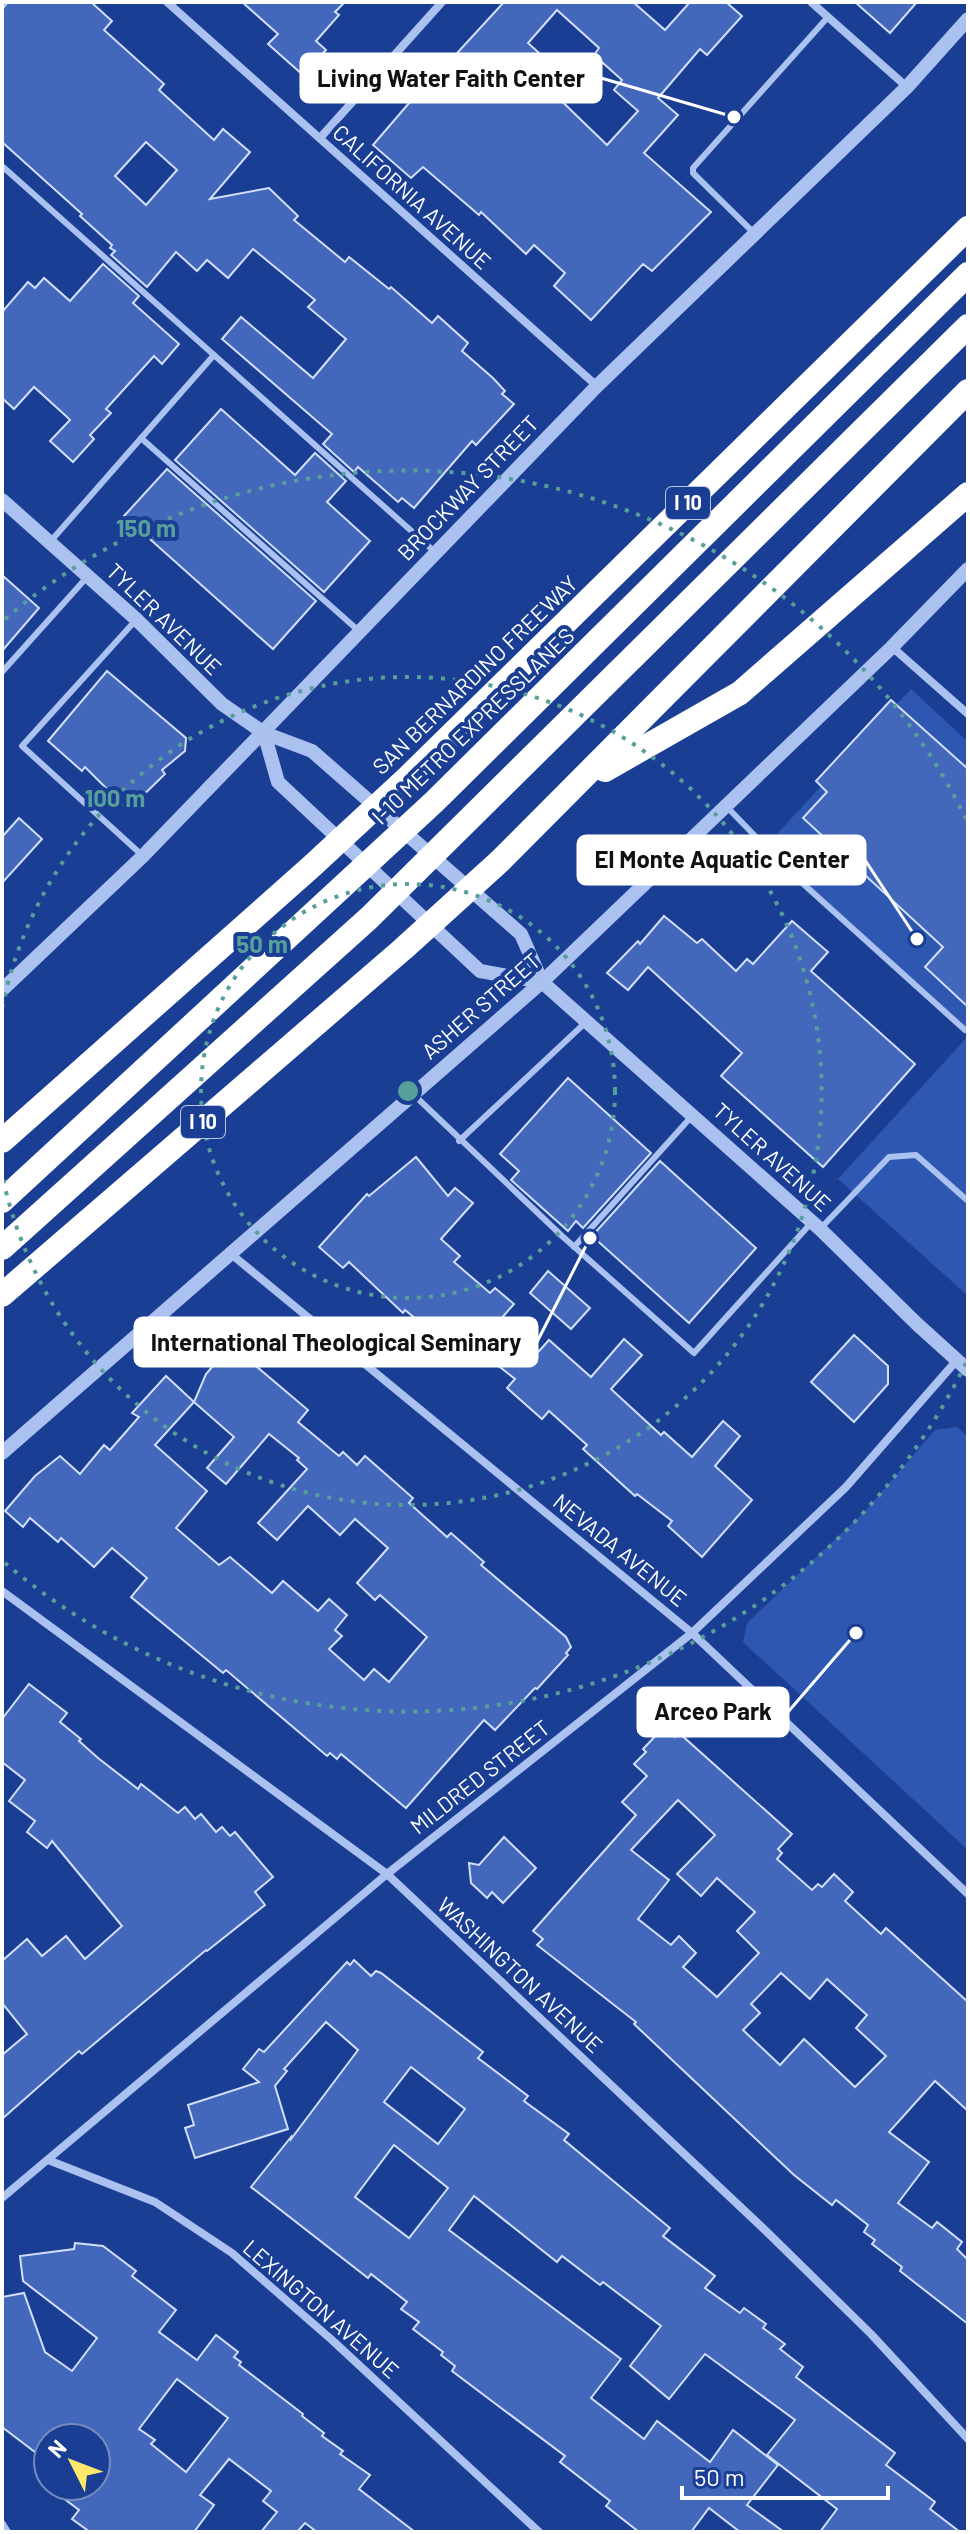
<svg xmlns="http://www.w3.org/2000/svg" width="970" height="2534" font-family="Barlow,sans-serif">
  <rect width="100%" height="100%" fill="#1a3e94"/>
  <g fill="#2e57b2">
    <polygon points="911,689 968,742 968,1031 764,848"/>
    <polygon points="968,1036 968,1296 838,1179"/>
    <polygon points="957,1427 968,1437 968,1850 743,1642 747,1623 866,1510 935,1430"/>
  </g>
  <g fill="#4368bb" stroke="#d2dffb" stroke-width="2" fill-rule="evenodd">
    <path d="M8,2H91L112,21L104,30L164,84L159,90L214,140L223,129L250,152L210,199L269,188L298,216L294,220L345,262L349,257L389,289L391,287L432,323L438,316L468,343L462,351L493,378L505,391L502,394L514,404L476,445L472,441L414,508L402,498L398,502L358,467L354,472L323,444L332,434L222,339L241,317L313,378L346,339L308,307L315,300L253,249L228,278L207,260L197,271L176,252L147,287L111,255L115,251L110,248L112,245L80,216L82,214L2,142V9ZM146,142L177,170L146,205L115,176Z"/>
    <polygon points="242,2 345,2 335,12 339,15 316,41 326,50 303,75 268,44 278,34"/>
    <path d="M504,2H633L665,30L690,2H726L742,16L707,55L700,49L658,98L678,115L644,153L711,212L652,271L643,264L591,320L554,286L565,273L534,245L526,254L481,212L479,215L423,167L411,178L373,145L434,74L436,76ZM557,10L599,48L594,55L622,80L614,90L638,111L607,145L546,86L560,72L528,43Z"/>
    <polygon points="855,2 917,2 890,33"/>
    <polygon points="103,264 139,296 133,303 179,344 162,364 154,356 106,409 111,413 90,435 94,439 73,462 50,441 70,420 66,416 34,387 14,409 2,398 2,312 28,282 35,288 44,278 70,301"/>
    <polygon points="221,409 295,475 315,453 346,481 327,502 370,541 324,592 175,460"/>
    <polygon points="167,469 316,601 273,649 124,516"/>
    <polygon points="2,575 39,608 2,651"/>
    <polygon points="107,671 186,738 185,751 162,770 165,774 128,810 85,767 82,771 48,741"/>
    <polygon points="891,700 968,769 968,1007 925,967 943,947 803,818 827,792 816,781"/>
    <polygon points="19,818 42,839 2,883 2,837"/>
    <polygon points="664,916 697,943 702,939 736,971 747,959 753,964 792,921 828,952 811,971 915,1064 823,1167 721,1076 742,1053 648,967 628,990 607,973 638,941 640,944"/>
    <polygon points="568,1078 651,1153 583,1228 576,1221 568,1231 511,1180 519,1171 500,1154"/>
    <polygon points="416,1157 448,1196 455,1188 473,1203 441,1239 460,1256 454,1262 490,1293 495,1288 514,1304 492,1329 530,1361 549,1340 591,1377 624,1339 642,1355 611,1389 661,1435 664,1432 692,1457 723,1421 740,1436 715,1466 752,1500 702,1557 668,1526 672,1521 637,1494 635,1496 583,1449 587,1445 549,1411 542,1419 507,1388 515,1379 487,1357 472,1359 453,1344 450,1347 405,1310 403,1313 349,1262 343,1268 319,1247 367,1194 369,1196"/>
    <polygon points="660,1161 756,1248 689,1323 592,1236"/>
    <polygon points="548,1271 590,1308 571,1329 530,1293"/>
    <polygon points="854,1335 888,1366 888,1384 854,1422 811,1382"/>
    <polygon points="231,1345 308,1410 298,1422 339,1456 343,1452 357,1465 365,1456 413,1498 409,1503 447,1537 451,1533 484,1562 481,1565 566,1637 571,1647 566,1653 568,1655 537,1689 535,1688 495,1730 484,1720 406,1808 341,1754 337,1759 330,1753 327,1756 226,1670 223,1673 131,1597 147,1578 112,1548 94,1567 61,1538 58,1542 30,1518 23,1527 5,1511 35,1476 60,1456 80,1474 104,1445 110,1450 139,1417 132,1413 166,1376 194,1402 155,1445 207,1491 176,1528 219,1565 230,1557 272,1593 283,1581 318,1611 329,1599 347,1615 335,1630 342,1636 329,1649 364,1680 374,1669 389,1682 427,1637 380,1595 375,1600 357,1583 388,1548 355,1519 340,1535 308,1506 277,1540 258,1523 307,1469 297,1460 299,1458 269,1434 226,1484 207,1468 234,1437 194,1402 206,1374"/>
    <polygon points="29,1684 67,1713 60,1722 81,1739 79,1741 98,1758 138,1789 141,1784 178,1813 185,1807 195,1819 201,1814 216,1832 222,1827 230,1836 235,1832 273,1877 255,1892 265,1905 207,1951 206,1950 82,2054 79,2051 2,2119 2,2055 27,2034 2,2003 2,1961 27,1939 42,1956 66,1936 85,1959 122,1926 52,1841 47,1848 27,1832 35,1821 9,1801 25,1780 2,1762 2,1719"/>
    <path d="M664,1727L675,1737L679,1733L792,1834L778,1849L782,1853L777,1859L812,1890L818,1884L822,1887L834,1874L853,1892L845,1901L881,1934L886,1928L968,2002V2111L935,2081L889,2132L929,2162L898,2203L932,2228L937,2222L962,2242L957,2249L968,2260V2324L900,2271L902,2267L872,2244L875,2240L864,2232L868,2225L836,2200L832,2205L794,2175L634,2024L636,2022L537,1945L543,1939L533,1931L636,1815L622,1802L647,1776L634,1764L646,1752L643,1749ZM678,1800L715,1835L677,1874L701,1896L717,1878L755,1912L737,1931L759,1953L717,1997L683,1967L696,1953L679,1936L671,1945L638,1919L669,1880L631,1850ZM781,1973L810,1999L827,1979L867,2015L856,2028L886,2056L855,2087L804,2039L780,2065L743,2030L760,2013L751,2004Z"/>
    <polygon points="504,1837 536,1868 503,1903 492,1892 487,1898 471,1883 469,1863 479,1865"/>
    <path d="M354,1960L371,1976L376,1971L381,1973L483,2052L478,2058L528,2096L524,2101L569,2134L564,2140L670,2228L663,2236L715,2276L705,2288L740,2313L744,2308L766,2324L763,2328L785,2344L780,2349L803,2367L796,2377L895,2453L886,2465L935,2502L930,2509L960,2532H820L837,2509L767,2455L795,2420L705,2354L669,2399L630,2366L661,2326L603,2282L600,2285L562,2256L557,2262L474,2196L449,2230L621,2359L591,2398L644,2439L657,2421L710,2462L733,2430L778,2465L747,2505L784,2532H740L709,2508L691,2532H639L606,2506L610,2501L560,2462L565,2456L452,2371L455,2366L441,2355L443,2352L413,2329L419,2322L401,2309L407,2302L371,2274L368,2278L251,2187L291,2137V2139L358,2050L326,2022L284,2069L287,2071L275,2086L288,2129L195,2158L185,2128L194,2125L188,2105L259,2082L243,2069L259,2049L264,2052L347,1962L350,1965ZM411,2067L465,2109L438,2144L384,2102ZM394,2145L448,2188L409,2238L355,2197Z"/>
    <path d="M75,2243L103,2246L136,2271L132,2276L176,2310L159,2332L197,2360L216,2335L238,2352L234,2357L241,2362L239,2365L303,2414L302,2416L324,2433L322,2436L343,2451L340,2454L370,2475L359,2489L415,2532H317L305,2523L297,2532H261L277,2512L263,2501L271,2491L229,2459L200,2495L214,2505L194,2532H90L72,2519L79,2510L47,2486H96V2438H48V2462L2,2427V2297L24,2293L45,2352L72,2371L97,2338L23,2281L20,2256L74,2249ZM177,2379L228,2418L186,2472L151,2444L155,2440L139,2429Z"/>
  </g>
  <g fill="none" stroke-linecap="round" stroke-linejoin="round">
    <g stroke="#abc1f0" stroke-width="6">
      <polyline points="2,166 435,552"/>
      <polyline points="755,234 693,173 693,168 828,17"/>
      <polyline points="141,438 360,632"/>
      <polyline points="50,542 214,355"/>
      <polyline points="135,621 22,746 143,856"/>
      <polyline points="2,672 88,576"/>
      <polyline points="726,806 790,872 965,1030"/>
      <polyline points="414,1095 562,1236 694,1353 812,1222"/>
      <polyline points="459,1141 585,1023"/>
      <polyline points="820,1229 889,1157 916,1155 968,1201"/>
      <polyline points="574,1247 692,1116"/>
    </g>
    <g stroke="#abc1f0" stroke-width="8">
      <polyline points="167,2 597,386"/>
      <polyline points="811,2 907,87"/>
      <polyline points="320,138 442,2"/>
      <polyline points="892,647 968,714"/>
      <polyline points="231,1254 692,1633 968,1894"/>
      <polyline points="2,1591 387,1874 766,2231 871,2334 968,2439"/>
      <polyline points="48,2160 155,2202 232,2253 332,2340 539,2532"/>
      <polyline points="2,2198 387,1874 692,1633 846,1487 957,1360"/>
      <polyline points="2,2524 7,2532"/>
    </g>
    <g stroke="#abc1f0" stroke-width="14">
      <polyline points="2,500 136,619 222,704 264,733 312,751 521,934 542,982 820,1229 917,1324 968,1370"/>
      <polyline points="264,733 278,782 480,971 542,982"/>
      <polyline points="2,990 143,856 597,386 907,87 968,19"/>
      <polyline points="2,1453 542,982 892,647 968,569"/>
    </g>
    <g stroke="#fff" stroke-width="24">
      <polyline points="605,770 740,693 968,494"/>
      <polyline points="2,1141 312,866 407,778 968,228"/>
      <polyline points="2,1201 434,802 968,274"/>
      <polyline points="2,1248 369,918 968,326"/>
      <polyline points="2,1295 403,949 500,861 968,391"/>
    </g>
  </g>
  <g fill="none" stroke="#579f9a" stroke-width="4" stroke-dasharray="4 8">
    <circle cx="408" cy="1091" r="207"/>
    <path d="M2 1008A414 414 0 1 1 2 1174"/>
    <path d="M966 1363A621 621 0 0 1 5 1563M5 619A621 621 0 0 1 966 819"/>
  </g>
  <g text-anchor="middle" stroke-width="8" stroke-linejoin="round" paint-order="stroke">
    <g fill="#1a3e94" stroke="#bac5df" stroke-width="2">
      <rect x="666" y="487" width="44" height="32" rx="6"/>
      <rect x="181" y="1106" width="44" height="32" rx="6"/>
    </g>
    <g font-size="20" font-weight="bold" fill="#fff">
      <text x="688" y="510">I 10</text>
      <text x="203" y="1129">I 10</text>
    </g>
    <g font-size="22" fill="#fff" stroke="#1a3e94">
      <text transform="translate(412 197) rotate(42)" y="8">CALIFORNIA AVENUE</text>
      <text transform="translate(468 488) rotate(-46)" y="8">BROCKWAY STREET</text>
      <text transform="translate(164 619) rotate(44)" y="8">TYLER AVENUE</text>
      <text transform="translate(475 675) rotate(-44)" y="8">SAN BERNARDINO FREEWAY</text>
      <text transform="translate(473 726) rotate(-44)" y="8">I-10 METRO EXPRESSLANES</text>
      <text transform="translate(481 1006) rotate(-41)" y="8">ASHER STREET</text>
      <text transform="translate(772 1157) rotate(42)" y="8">TYLER AVENUE</text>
      <text transform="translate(620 1550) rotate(39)" y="8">NEVADA AVENUE</text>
      <text transform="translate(480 1777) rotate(-38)" y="8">MILDRED STREET</text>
      <text transform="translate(520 1975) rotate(43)" y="8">WASHINGTON AVENUE</text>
      <text transform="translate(321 2309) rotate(41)" y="8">LEXINGTON AVENUE</text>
    </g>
  </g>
  <circle cx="408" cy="1091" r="12" fill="#579f9a" stroke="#1a3e94" stroke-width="4"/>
  <g font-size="24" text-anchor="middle" font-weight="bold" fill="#579f9a" stroke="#1a3e94" stroke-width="8" stroke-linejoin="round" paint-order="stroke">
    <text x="146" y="537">150 m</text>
    <text x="115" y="807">100 m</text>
    <text x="262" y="953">50 m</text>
  </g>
  <path fill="none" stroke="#fff" stroke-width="3" d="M734 117L601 78M917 939L865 860M590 1238L537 1342M856 1633L788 1712"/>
  <g fill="#fff" stroke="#1a3e94" stroke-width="3">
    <circle cx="734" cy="117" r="8"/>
    <circle cx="917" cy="939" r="8"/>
    <circle cx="590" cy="1238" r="8"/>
    <circle cx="856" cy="1633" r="8"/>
  </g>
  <g fill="#fff" stroke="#fff" stroke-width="3">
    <rect x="301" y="54" width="300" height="48" rx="8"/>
    <rect x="578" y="836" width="287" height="48" rx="8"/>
    <rect x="135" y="1318" width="402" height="48" rx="8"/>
    <rect x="638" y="1688" width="150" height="48" rx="8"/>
  </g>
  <g font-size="24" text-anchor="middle" font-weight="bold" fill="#111">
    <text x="451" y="87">Living Water Faith Center</text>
    <text x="722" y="868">El Monte Aquatic Center</text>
    <text x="336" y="1351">International Theological Seminary</text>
    <text x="713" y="1720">Arceo Park</text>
  </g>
  <rect width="970" height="2534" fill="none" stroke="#ffffff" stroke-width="8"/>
  <g transform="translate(72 2462) rotate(312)"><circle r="38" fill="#1a3e94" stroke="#768bbf" stroke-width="2"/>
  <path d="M0-6L14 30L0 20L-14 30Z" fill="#ffe86a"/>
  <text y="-12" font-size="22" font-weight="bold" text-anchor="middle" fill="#ffffff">N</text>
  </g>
  <path d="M682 2486v12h206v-12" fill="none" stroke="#ffffff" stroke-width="4"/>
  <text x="694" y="2486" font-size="24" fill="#ffffff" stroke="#1a3e94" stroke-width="6" paint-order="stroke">50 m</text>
</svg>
